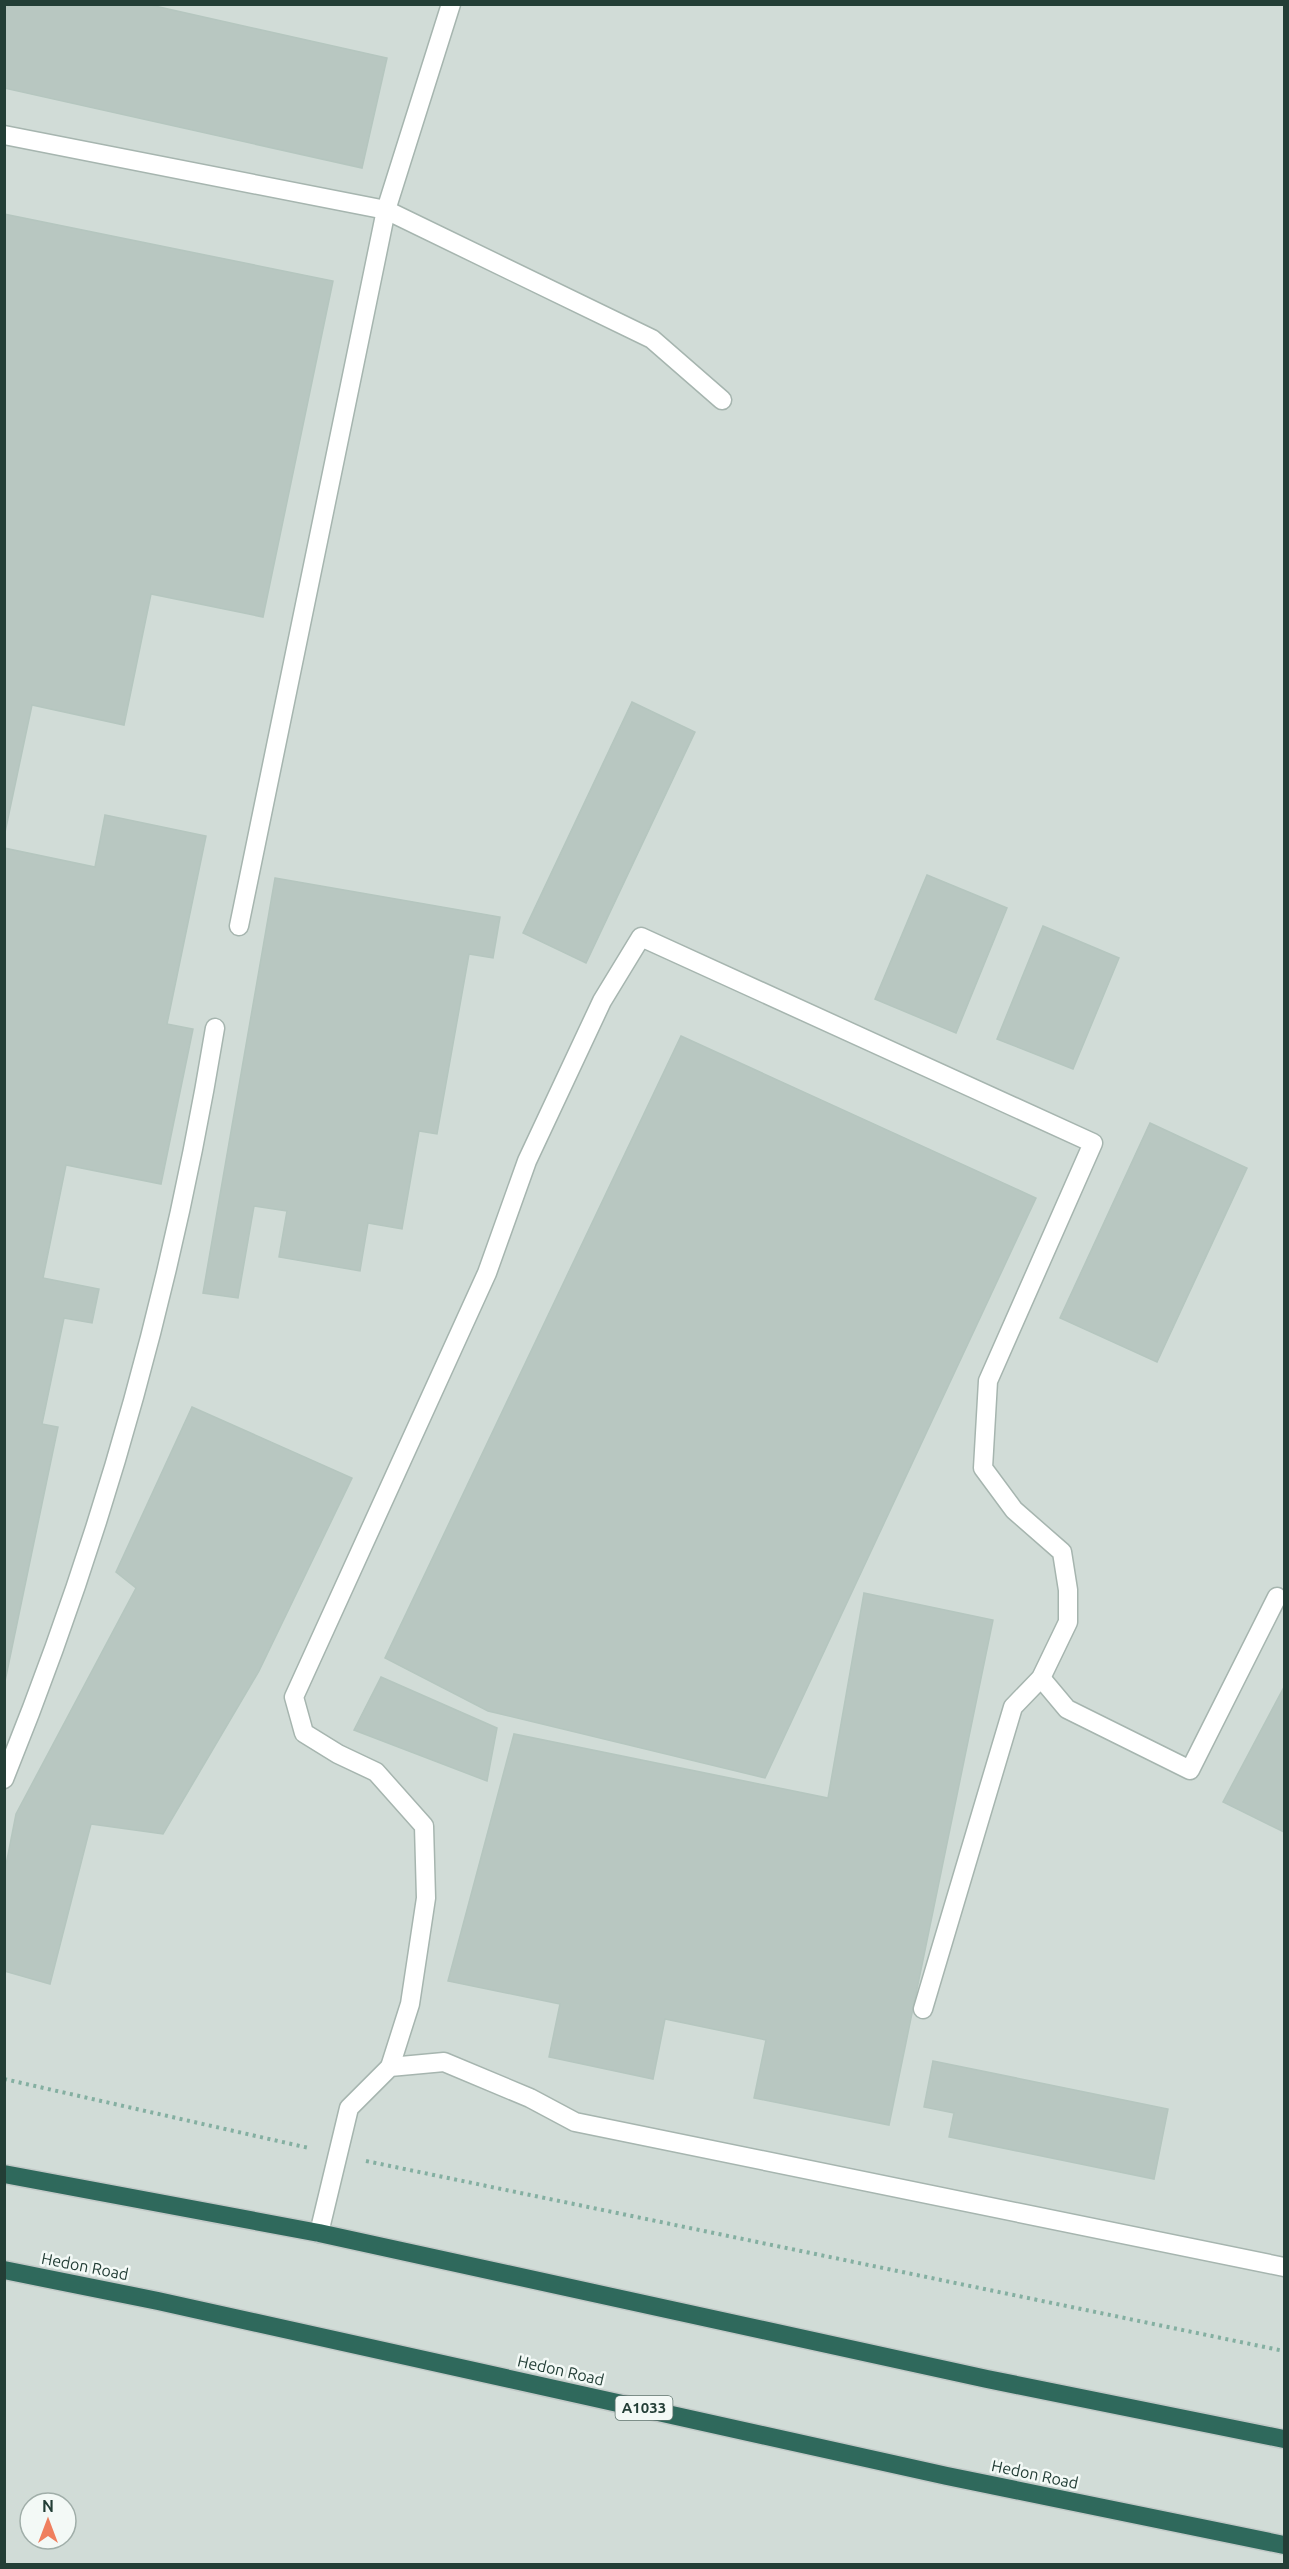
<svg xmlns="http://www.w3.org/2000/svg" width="1289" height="2569" font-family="Ubuntu,sans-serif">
  <rect width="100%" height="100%" fill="#e3ede8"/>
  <path fill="#d1dcd7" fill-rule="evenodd" d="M5,5H1284V2564H5ZM30,2503H66V2539H30Z"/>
  <g fill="#b8c7c1" stroke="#b5c6bf" stroke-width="1.5">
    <polygon points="4,4 146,4 387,58 362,168 4,88"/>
    <polygon points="4,214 333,281 263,617 151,594 124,725 32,705 4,837"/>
    <polygon points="632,702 695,732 586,963 523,933"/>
    <polygon points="105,815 206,836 167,1024 193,1029 161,1184 66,1165 43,1278 99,1289 92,1323 64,1318 42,1424 58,1427 4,1686 4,848 95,867"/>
    <polygon points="927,875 1007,908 956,1033 875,999"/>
    <polygon points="275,878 500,917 493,958 469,954 437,1134 419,1131 402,1229 368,1223 360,1271 279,1257 287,1211 254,1206 238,1298 203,1293"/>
    <polygon points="1043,926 1119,958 1073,1069 997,1039"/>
    <polygon points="681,1036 1036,1198 765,1778 488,1711 385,1658"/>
    <polygon points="1150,1123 1247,1168 1157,1362 1060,1318"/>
    <polygon points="192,1407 352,1478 259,1671 163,1834 91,1824 50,1984 4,1971 4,1875 16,1814 136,1588 116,1572"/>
    <polygon points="864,1593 993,1620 889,2125 754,2098 766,2040 665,2019 653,2079 549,2057 560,2004 448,1981 514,1734 828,1798"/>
    <polygon points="381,1677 497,1728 487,1781 354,1730"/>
    <polygon points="1284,1687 1284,1832 1223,1802"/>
    <polygon points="933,2061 1168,2109 1154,2179 949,2137 954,2113 924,2107"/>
  </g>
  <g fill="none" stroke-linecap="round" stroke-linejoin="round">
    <defs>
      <g id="minor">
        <polyline points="4,135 386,210 652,339 722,400"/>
        <polyline points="239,926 386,210 451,4"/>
        <polyline points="1041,1678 1067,1709 1190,1770 1277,1597"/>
        <path d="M4,1779C102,1538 173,1284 215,1028"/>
        <polyline points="390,2067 410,2004 426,1898 424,1826 376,1772 338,1754 304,1733 294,1697 487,1273 527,1161 602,1001 641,937 1093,1143 988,1381 983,1468 1014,1510 1062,1552 1068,1590 1068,1622 1041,1678 1013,1707 923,2009"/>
        <polyline points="319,2233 349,2108 390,2067 444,2062 530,2098 575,2122 1284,2267"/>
      </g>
      <g id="highway">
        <polyline points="4,2174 319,2233 987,2379 1284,2439"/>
        <polyline points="4,2270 158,2301 947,2476 1284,2545"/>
      </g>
    </defs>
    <use href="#minor" stroke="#a6b5af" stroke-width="21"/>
    <use href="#highway" stroke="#c1c9c7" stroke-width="21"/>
    <g stroke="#84afa1" stroke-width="4" stroke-dasharray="3 4.5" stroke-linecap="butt">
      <polyline points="4,2079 309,2148"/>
      <polyline points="366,2161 1284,2351"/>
    </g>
    <use href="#minor" stroke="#fff" stroke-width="18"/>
    <use href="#highway" stroke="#2f695c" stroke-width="18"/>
  </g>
  <g text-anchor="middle" stroke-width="5" stroke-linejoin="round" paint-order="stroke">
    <rect fill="#f3f9f6" stroke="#617670" stroke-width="1.5" x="615.5" y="2396" width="57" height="24" rx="4.5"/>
    <g font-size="15" font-weight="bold" fill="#233e36">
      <text x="644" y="2413">A1033</text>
    </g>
    <g font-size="16" fill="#233e36" stroke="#f3f9f6">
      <text transform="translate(85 2266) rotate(11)" y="6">Hedon Road</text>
      <text transform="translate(561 2370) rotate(13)" y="6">Hedon Road</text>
      <text transform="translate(1035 2474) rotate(12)" y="6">Hedon Road</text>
    </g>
  </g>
  <rect width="1289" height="2569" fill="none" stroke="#233e36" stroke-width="12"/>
  <g transform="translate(48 2521)"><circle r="28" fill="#f3f9f6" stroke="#a0aea9" stroke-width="1.5"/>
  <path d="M0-4.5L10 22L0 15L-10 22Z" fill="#ef7f5e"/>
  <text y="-9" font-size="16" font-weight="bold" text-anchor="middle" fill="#233e36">N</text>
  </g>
</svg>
